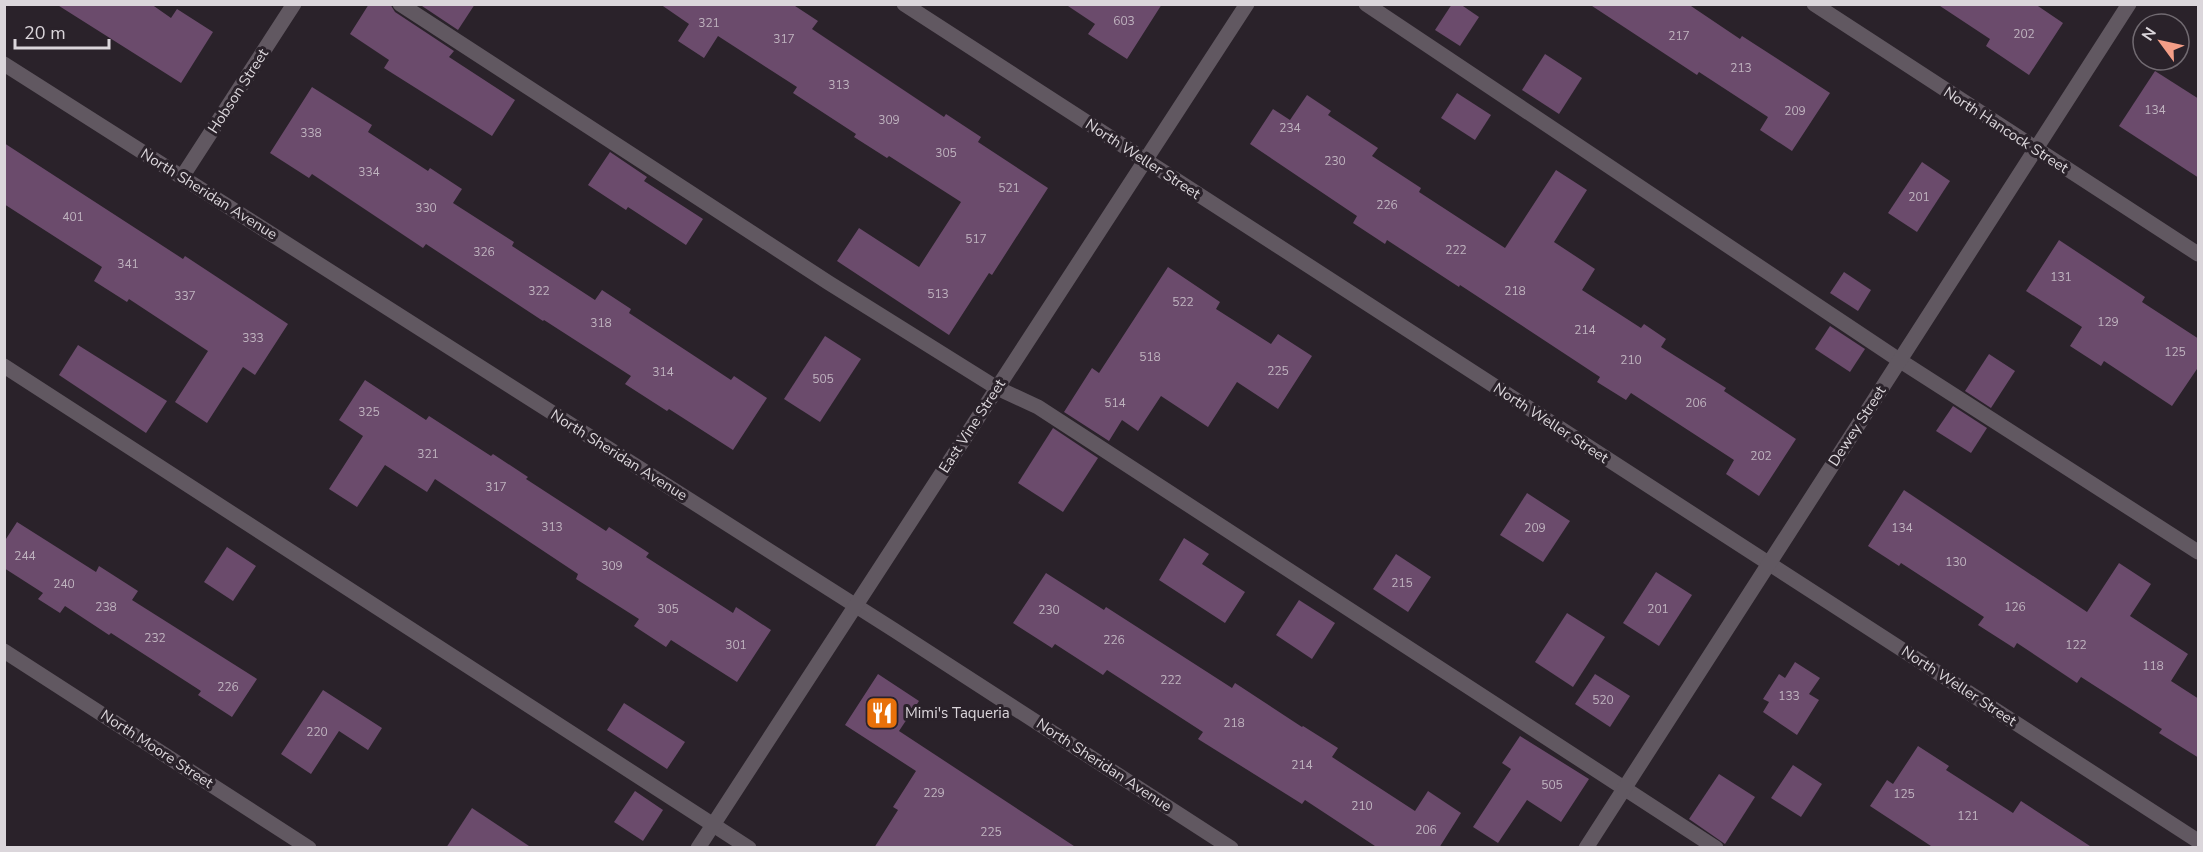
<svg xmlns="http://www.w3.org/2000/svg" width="2203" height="852" font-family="'Nunito Sans',sans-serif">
  <rect width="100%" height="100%" fill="#2a222a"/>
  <g fill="#6b4b6c">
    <polygon points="56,4 151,4 171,18 177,9 213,32 181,83"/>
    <polygon points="369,4 390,4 395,12 454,51 449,57 515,100 492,136 384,68 389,60 350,34"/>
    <polygon points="419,4 475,4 458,30"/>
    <polygon points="660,4 792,4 818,21 812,29 944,117 946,114 981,137 978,142 1048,188 992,275 989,273 949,335 837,261 859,228 919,267 961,202 889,156 887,158 854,137 856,134 793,93 797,87 718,36 704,58 678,41 689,24"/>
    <polygon points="1065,4 1162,4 1127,59 1088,34 1095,24"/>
    <polygon points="1452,4 1460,4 1479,17 1460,46 1435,30"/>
    <polygon points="1589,4 1688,4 1740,39 1742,36 1830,93 1792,151 1760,130 1768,117 1699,72 1697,75"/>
    <polygon points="1937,4 2035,4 2063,23 2029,75 1986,46 1990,39"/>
    <polygon points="1545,54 1582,78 1559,114 1522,90"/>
    <polygon points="2155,71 2199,99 2199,178 2119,126"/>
    <polygon points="312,87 372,125 368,132 428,171 430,168 462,189 453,203 514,242 512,246 595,300 602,290 631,309 629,313 731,380 734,376 767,398 733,450 669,409 667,411 625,384 631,376 544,320 543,321 426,244 423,248 312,174 309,178 270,153"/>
    <polygon points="1457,93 1491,115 1475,140 1441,118"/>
    <polygon points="1307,95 1331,111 1328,115 1378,148 1372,156 1421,188 1419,192 1505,248 1556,170 1587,190 1554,242 1595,269 1582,290 1641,328 1644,324 1666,339 1661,347 1726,388 1724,391 1796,439 1759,496 1726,474 1734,460 1631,393 1626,400 1597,382 1600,377 1460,285 1459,287 1387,240 1385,244 1353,223 1357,216 1250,144 1273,109 1290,120"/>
    <polygon points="4,143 183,259 185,256 288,324 255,375 243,367 207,423 175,402 208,351 129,299 127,302 94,281 102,267 4,204"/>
    <polygon points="610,152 647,177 644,181 703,219 686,245 628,207 626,210 588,185"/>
    <polygon points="1922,162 1950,181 1917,232 1888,213"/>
    <polygon points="2059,240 2145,297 2142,302 2199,339 2199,366 2172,406 2104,361 2101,366 2070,346 2082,327 2026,291"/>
    <polygon points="1168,267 1220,302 1216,309 1271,344 1278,334 1312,356 1278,409 1237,382 1208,427 1161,396 1138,431 1122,420 1109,441 1064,412 1092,368 1099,373"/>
    <polygon points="1844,272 1871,290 1858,311 1830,293"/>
    <polygon points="1830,326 1865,349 1850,372 1815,349"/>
    <polygon points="825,336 861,359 820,422 784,399"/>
    <polygon points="78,345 167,401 146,433 59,375"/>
    <polygon points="1989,354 2015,371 1991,408 1965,391"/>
    <polygon points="365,380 426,420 429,416 491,456 493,454 528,477 526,479 606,531 609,527 649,553 646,557 733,613 736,607 771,630 737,682 671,640 666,647 634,626 639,619 576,579 578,574 435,479 427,492 385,465 357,507 329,489 363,436 339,420"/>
    <polygon points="1953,406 1987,428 1971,453 1936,431"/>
    <polygon points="1053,428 1098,458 1063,512 1018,483"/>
    <polygon points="1904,490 2087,612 2119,563 2151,584 2130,616 2188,654 2171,681 2199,699 2199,758 2159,733 2162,729 2081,677 2077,683 2017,643 2014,648 1978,625 1984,617 1901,563 1899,566 1868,546"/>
    <polygon points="1527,493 1570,521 1543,562 1500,535"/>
    <polygon points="17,522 96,572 99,566 138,591 132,600 257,679 232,717 198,695 201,691 111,633 109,635 65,606 60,613 38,599 43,593 4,568 4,542"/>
    <polygon points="1184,538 1209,554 1202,564 1245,592 1225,623 1159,580"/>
    <polygon points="227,547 256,566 233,601 204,582"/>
    <polygon points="1396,554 1431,577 1408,612 1373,589"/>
    <polygon points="1656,572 1692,595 1659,646 1623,623"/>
    <polygon points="1046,573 1104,610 1106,607 1232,688 1235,683 1302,727 1303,726 1338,748 1332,757 1415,811 1428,791 1461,813 1439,848 1378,848 1305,800 1302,804 1198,739 1203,732 1107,670 1103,675 1055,644 1052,648 1013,623"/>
    <polygon points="1299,600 1335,623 1312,659 1276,635"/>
    <polygon points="1567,613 1605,637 1573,687 1535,662"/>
    <polygon points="1795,662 1820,678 1809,694 1819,700 1797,735 1763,712 1769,702 1763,699 1779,674 1785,678"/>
    <polygon points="878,674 919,701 899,731 1077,848 874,848 898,810 893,807 916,771 845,725"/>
    <polygon points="1595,674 1630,696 1610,727 1575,704"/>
    <polygon points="323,690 382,728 368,750 339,731 311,774 281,754"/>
    <polygon points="624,703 685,742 667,769 607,730"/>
    <polygon points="1520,736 1589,779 1561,822 1527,800 1498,843 1473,827 1511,769 1502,763"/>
    <polygon points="1918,746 1949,766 1946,770 2013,813 2021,801 2093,848 1934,848 1870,806 1887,780 1893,784"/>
    <polygon points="1793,765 1822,784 1801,817 1771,798"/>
    <polygon points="1719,774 1755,797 1725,844 1689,819"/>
    <polygon points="635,791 663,810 643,841 614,822"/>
    <polygon points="472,808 532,848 446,848"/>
  </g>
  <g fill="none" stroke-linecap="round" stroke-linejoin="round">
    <g stroke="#615861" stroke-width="15">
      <polyline points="400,4 829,283 997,388 1038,407 1716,848"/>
      <polyline points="1366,4 1899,360 2198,552"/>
      <polyline points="4,366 749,848"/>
    </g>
    <g stroke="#615861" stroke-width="15">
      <polyline points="904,4 2198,841"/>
      <polyline points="1814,4 2198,254"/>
      <polyline points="182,177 294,4"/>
      <polyline points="4,651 309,848"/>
      <polyline points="1586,848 2129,4"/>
    </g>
    <g stroke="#615861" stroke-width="15">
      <polyline points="4,64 894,630 1231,848"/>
      <polyline points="698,848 1247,4"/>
    </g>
  </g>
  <defs>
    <symbol id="restaurant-square" viewBox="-11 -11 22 22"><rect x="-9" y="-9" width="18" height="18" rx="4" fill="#e8710a" stroke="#2a222a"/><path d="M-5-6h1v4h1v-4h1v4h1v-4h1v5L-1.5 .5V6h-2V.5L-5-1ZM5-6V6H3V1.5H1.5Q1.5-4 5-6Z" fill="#fff"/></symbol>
  </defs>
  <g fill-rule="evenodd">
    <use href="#restaurant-square" x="863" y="694" width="38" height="38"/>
  </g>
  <g text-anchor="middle" stroke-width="6" stroke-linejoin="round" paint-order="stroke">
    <g font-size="12" fill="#bfb3bf">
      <text x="1124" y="25">603</text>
      <text x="709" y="27">321</text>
      <text x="2024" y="38">202</text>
      <text x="1679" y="40">217</text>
      <text x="784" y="43">317</text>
      <text x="1741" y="72">213</text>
      <text x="839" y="89">313</text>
      <text x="2155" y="114">134</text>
      <text x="1795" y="115">209</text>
      <text x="889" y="124">309</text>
      <text x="1290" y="132">234</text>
      <text x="311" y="137">338</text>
      <text x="946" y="157">305</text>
      <text x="1335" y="165">230</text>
      <text x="369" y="176">334</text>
      <text x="1009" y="192">521</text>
      <text x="1919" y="201">201</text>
      <text x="1387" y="209">226</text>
      <text x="426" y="212">330</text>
      <text x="73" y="221">401</text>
      <text x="976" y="243">517</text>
      <text x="1456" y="254">222</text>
      <text x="484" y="256">326</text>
      <text x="128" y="268">341</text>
      <text x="2061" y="281">131</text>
      <text x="539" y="295">322</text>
      <text x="1515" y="295">218</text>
      <text x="938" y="298">513</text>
      <text x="185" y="300">337</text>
      <text x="1183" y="306">522</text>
      <text x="2108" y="326">129</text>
      <text x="601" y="327">318</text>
      <text x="1585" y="334">214</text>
      <text x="253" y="342">333</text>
      <text x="2175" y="356">125</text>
      <text x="1150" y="361">518</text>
      <text x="1631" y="364">210</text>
      <text x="1278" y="375">225</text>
      <text x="663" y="376">314</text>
      <text x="823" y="383">505</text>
      <text x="1115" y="407">514</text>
      <text x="1696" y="407">206</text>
      <text x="369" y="416">325</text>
      <text x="428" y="458">321</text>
      <text x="1761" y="460">202</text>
      <text x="496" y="491">317</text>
      <text x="552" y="531">313</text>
      <text x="1535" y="532">209</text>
      <text x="1902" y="532">134</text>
      <text x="25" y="560">244</text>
      <text x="1956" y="566">130</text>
      <text x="612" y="570">309</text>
      <text x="1402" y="587">215</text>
      <text x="64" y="588">240</text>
      <text x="106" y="611">238</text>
      <text x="2015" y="611">126</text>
      <text x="668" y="613">305</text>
      <text x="1658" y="613">201</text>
      <text x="1049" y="614">230</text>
      <text x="155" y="642">232</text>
      <text x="1114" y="644">226</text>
      <text x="736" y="649">301</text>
      <text x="2076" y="649">122</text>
      <text x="2153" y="670">118</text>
      <text x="1171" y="684">222</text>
      <text x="228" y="691">226</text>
      <text x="1789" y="700">133</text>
      <text x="1603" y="704">520</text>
      <text x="1234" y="727">218</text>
      <text x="317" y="736">220</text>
      <text x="1302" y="769">214</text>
      <text x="1552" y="789">505</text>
      <text x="934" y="797">229</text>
      <text x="1904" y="798">125</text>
      <text x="1362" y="810">210</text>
      <text x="1968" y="820">121</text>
      <text x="1426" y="834">206</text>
      <text x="991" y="836">225</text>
    </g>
    <g font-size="15" fill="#dbd6db" stroke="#2a222a">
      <text transform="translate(238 91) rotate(-57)" y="5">Hobson Street</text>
      <text transform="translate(2006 130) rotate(33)" y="5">North Hancock Street</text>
      <text transform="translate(1143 159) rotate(33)" y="5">North Weller Street</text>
      <text transform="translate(209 194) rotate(32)" y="5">North Sheridan Avenue</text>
      <text transform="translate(1551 423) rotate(33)" y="5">North Weller Street</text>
      <text transform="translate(972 426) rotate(-57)" y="5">East Vine Street</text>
      <text transform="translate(1857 426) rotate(-57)" y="5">Dewey Street</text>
      <text transform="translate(619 455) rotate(32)" y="5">North Sheridan Avenue</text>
      <text transform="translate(1959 686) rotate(33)" y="5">North Weller Street</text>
      <text transform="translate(157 749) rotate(33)" y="5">North Moore Street</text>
      <text transform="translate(1104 765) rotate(33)" y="5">North Sheridan Avenue</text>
    </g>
    <g font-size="15" fill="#dbd6db" stroke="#2a222a" text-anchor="start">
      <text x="905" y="718">Mimi's Taqueria</text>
    </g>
  </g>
  <rect width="2203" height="852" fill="none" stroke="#dbd6db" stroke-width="12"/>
  <g transform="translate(2161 42) rotate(303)"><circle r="28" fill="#2a222a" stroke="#716a71" stroke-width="1.5"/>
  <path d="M0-4.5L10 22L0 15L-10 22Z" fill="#f49e87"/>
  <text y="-9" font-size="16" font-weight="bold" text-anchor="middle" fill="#dbd6db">N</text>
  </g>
  <path d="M15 39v9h94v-9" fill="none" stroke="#dbd6db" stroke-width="3"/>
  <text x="24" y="39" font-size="18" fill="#dbd6db" stroke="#2a222a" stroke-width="4.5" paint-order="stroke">20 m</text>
</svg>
